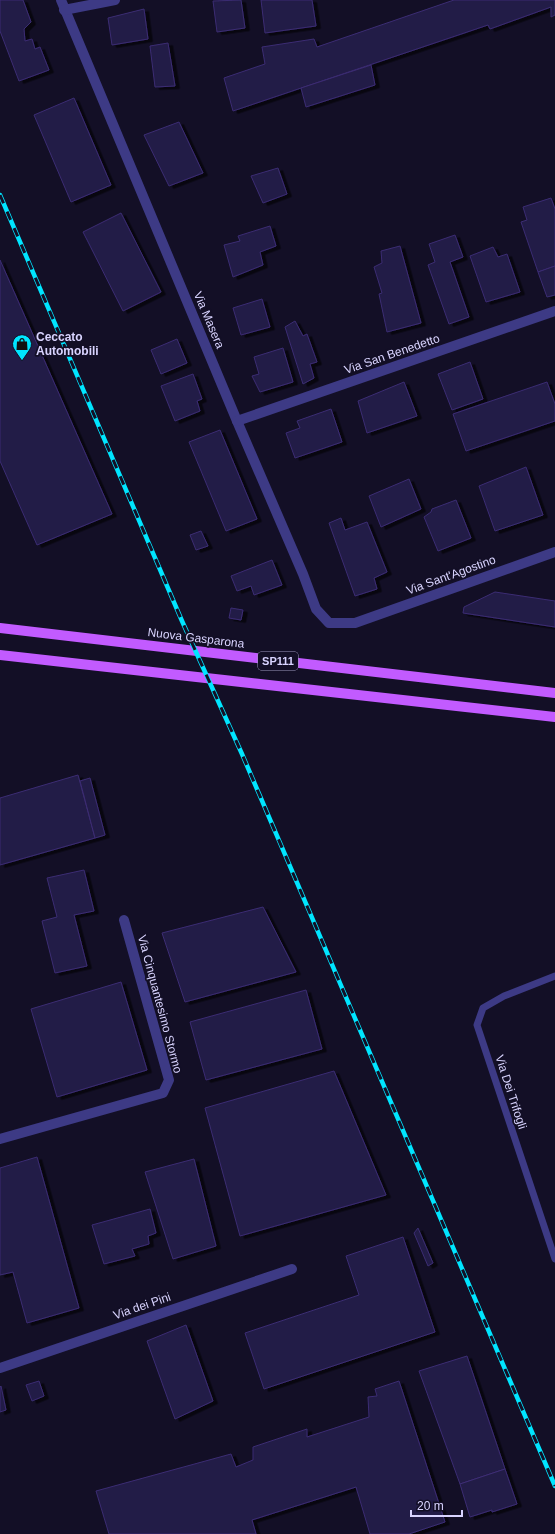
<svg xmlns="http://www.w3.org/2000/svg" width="555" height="1534" font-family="Helvetica,sans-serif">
  <defs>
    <filter id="shadow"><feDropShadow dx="4.5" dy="2.5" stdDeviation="0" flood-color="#0009"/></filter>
  </defs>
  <rect width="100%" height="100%" fill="#130f26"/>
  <g fill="#241b47" stroke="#3b2d73" filter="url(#shadow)">
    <polygon points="0,0 23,0 31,22 24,29 25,41 32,39 35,49 40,47 49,70 19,81 0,31"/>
    <polygon points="241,0 245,28 217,32 213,1"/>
    <polygon points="261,0 312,0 316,26 265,33"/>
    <polygon points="454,0 555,0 555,15 551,17 551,7 490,29 488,25 233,111 224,78 265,64 262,47 314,39 317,47"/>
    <polygon points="144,9 148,39 112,45 108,18"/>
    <polygon points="168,43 175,86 155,87 150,46"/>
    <polygon points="371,65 375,85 306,107 301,88"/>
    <polygon points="74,98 111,185 71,202 34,115"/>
    <polygon points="179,122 203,173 169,186 144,135"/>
    <polygon points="278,168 287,194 263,203 251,176"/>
    <polygon points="551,198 555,209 555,266 538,272 521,222 527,220 523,207"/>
    <polygon points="121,213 161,292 123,311 83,232"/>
    <polygon points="270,226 276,246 260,252 263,265 233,277 224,245 240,241 238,236"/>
    <polygon points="455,235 463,257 450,262 469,317 449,324 428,265 435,262 429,244"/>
    <polygon points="400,246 421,323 387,332 379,294 382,293 374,267 382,263 381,251"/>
    <polygon points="493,247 498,257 507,254 520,292 486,302 470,256"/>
    <polygon points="0,260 112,514 37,545 0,461"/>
    <polygon points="555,266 555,295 547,297 538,272"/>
    <polygon points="262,299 270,327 241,335 233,308"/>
    <polygon points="295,321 303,336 307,334 317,362 310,364 314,378 303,384 285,327"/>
    <polygon points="177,339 187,363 161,374 151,350"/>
    <polygon points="283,348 293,382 260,392 252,376 259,374 254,357"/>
    <polygon points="470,362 483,399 452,410 438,374"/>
    <polygon points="193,374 202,399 197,401 200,411 175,421 161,386"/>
    <polygon points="404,382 417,416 367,433 358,401"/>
    <polygon points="547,382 555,404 555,421 466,451 453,414"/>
    <polygon points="331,409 342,442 295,458 286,433 300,428 297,421"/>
    <polygon points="220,430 257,519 226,531 189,442"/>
    <polygon points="526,467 543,515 495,531 479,486"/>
    <polygon points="409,479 421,509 381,527 369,496"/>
    <polygon points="456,500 471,538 438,551 424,517 431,512 432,509"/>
    <polygon points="341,518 345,530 367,522 387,572 374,578 377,589 355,596 329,523"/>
    <polygon points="201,531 208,546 196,550 190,535"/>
    <polygon points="272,560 282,585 254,595 251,586 237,591 231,576"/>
    <polygon points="495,592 555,601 555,627 463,613 464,607"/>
    <polygon points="231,608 243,610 241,620 229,618"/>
    <polygon points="78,775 95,838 0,865 0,798"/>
    <polygon points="90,778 105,835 95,838 80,781"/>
    <polygon points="84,870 94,911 74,915 87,966 55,973 42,921 57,917 47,878"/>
    <polygon points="263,907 296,972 185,1002 162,933"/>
    <polygon points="121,982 147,1070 57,1097 31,1009"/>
    <polygon points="306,990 322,1049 206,1080 190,1022"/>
    <polygon points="334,1071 386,1195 240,1236 205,1108"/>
    <polygon points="37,1157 79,1308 27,1323 13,1272 0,1275 0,1168"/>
    <polygon points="194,1159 216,1246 173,1259 145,1172"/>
    <polygon points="150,1209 156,1233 148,1236 149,1244 132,1249 135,1256 104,1264 92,1225"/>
    <polygon points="418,1228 433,1263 428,1266 414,1233"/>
    <polygon points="403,1237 435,1332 264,1389 245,1333 359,1295 346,1256"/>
    <polygon points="186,1325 213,1401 175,1419 147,1341"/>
    <polygon points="467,1356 505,1469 460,1484 419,1371"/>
    <polygon points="39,1381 44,1396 32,1401 26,1385"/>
    <polygon points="399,1381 445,1522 409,1534 370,1534 356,1487 252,1520 256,1534 109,1534 96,1491 231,1454 236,1467 253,1460 253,1447 307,1429 307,1437 369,1417 368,1397 377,1396 375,1389"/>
    <polygon points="1,1386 6,1410 0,1412 0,1387"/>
    <polygon points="505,1469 517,1504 492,1512 492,1510 470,1517 460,1484"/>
  </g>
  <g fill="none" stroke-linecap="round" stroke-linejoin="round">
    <polyline stroke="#3d3a85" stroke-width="7" points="555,976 504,996 483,1008 477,1025 555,1259"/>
    <g stroke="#3d3a85" stroke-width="10">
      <polyline points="61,0 237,421 303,574 316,609 329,623 355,623 555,552"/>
      <polyline points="64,10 115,0"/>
      <polyline points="237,421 555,311"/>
      <polyline points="0,1139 163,1093 169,1080 124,920"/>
      <polyline points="0,1368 292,1269"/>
    </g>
    <g stroke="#c25bff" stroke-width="10">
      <polyline points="0,628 555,693"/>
      <polyline points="0,655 555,717"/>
    </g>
    <defs>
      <polyline id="rail" points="0,195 182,621 242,754 555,1486"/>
    </defs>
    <use href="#rail" stroke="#00e5ff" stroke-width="4.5"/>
    <use href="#rail" stroke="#130f26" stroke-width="3" stroke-dasharray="9" stroke-linecap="butt"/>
  </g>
  <defs>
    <symbol id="shop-pin" viewBox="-11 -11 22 30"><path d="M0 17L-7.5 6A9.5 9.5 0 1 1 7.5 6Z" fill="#00e5ff" stroke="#130f26"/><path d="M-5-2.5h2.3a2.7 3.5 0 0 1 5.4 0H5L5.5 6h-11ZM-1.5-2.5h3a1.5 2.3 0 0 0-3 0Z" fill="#111"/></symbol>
  </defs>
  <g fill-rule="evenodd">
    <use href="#shop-pin" x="11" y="333" width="22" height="30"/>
  </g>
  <g text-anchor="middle" stroke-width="3.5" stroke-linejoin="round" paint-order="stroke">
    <rect fill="#130f26" stroke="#9e99be" stroke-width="1" x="258" y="652" width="40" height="18" rx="3"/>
    <g font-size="11" font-weight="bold" fill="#d9d4ff">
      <text x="278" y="665">SP111</text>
    </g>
    <g font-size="12" fill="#d9d4ff" stroke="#130f26">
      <text transform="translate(209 320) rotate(67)" y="4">Via Masera</text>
      <text transform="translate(392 354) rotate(-19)" y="4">Via San Benedetto</text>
      <text transform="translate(451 575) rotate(-20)" y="4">Via Sant'Agostino</text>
      <text transform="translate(196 638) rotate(7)" y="4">Nuova Gasparona</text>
      <text transform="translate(160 1004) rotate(75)" y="4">Via Cinquantesimo Stormo</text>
      <text transform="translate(511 1092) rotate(72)" y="4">Via Dei Trifogli</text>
      <text transform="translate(142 1306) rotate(-19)" y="4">Via dei Pini</text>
    </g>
    <g font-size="12" font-weight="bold" fill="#d9d4ff" stroke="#130f26" text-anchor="start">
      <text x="36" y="341">Ceccato<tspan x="36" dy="14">Automobili</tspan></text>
    </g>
  </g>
  <path d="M411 1510v6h51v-6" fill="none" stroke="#d9d4ff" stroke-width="2"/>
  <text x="417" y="1510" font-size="12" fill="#d9d4ff" stroke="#130f26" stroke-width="3" paint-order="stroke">20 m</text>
</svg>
